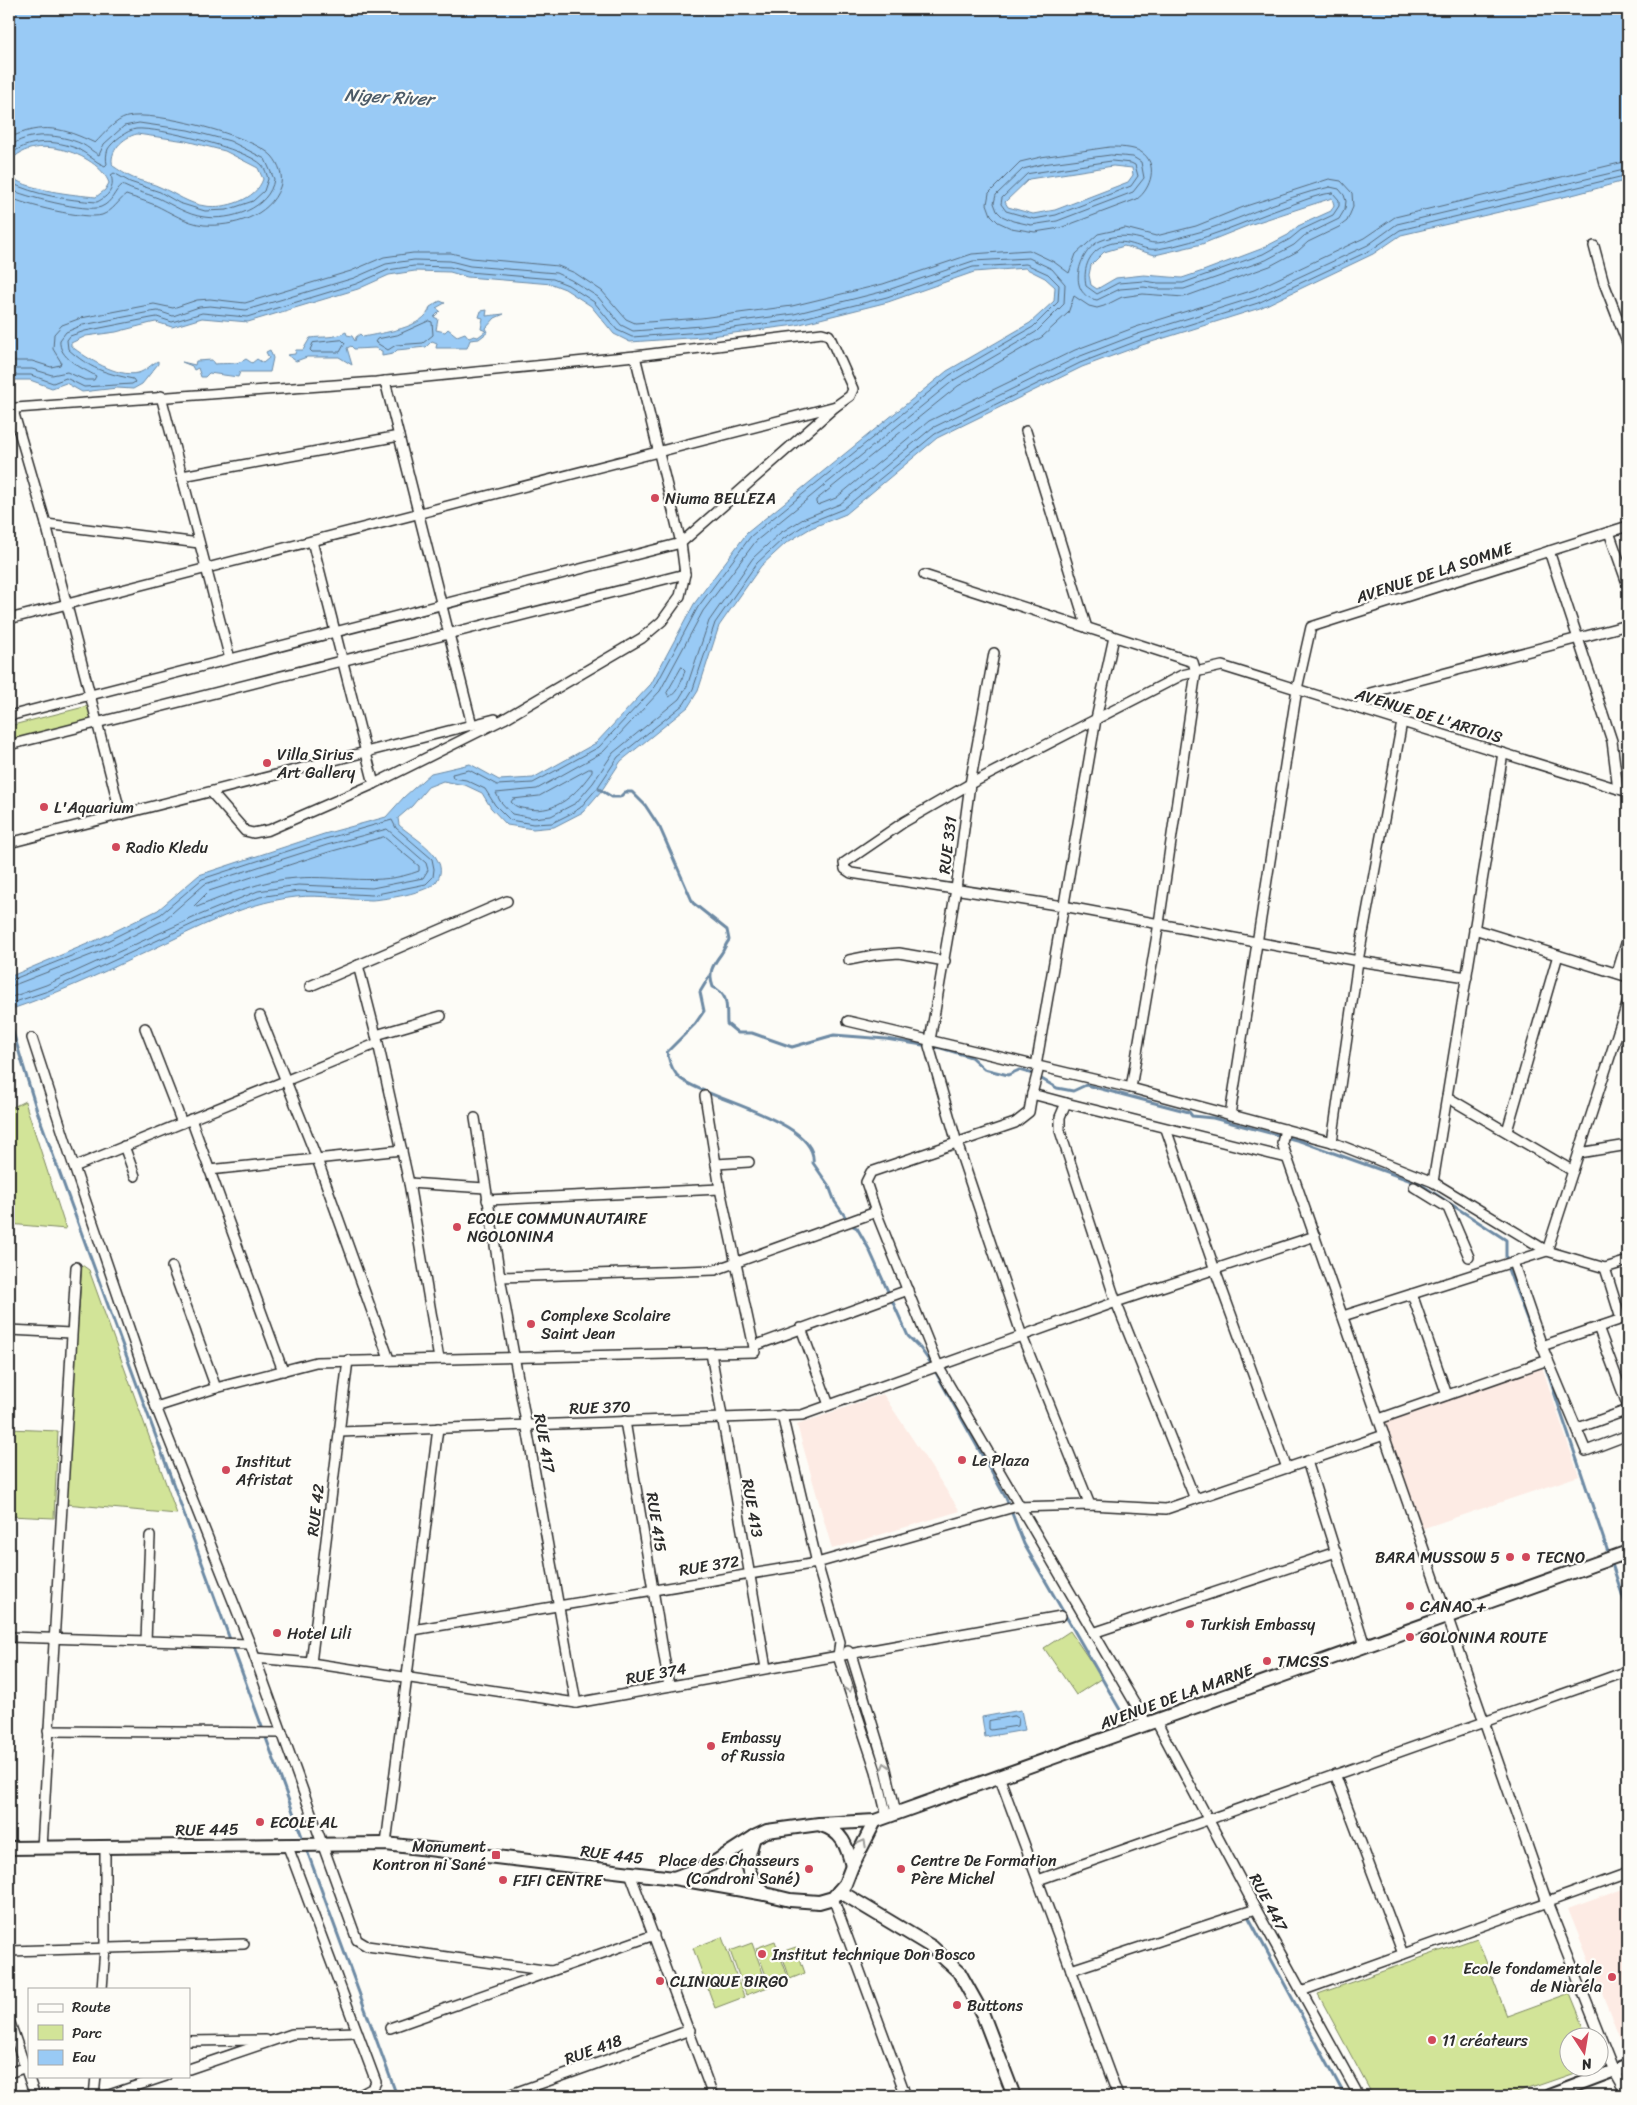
<svg xmlns="http://www.w3.org/2000/svg" width="1637" height="2105" font-family="Sriracha,sans-serif">
  <rect width="100%" height="100%" fill="#fdfcf7"/>
  <filter id="ink" filterUnits="userSpaceOnUse"><feTurbulence type="fractalNoise" baseFrequency=".02" numOctaves="2"/><feDisplacementMap in="SourceGraphic" scale="10" xChannelSelector="R" yChannelSelector="G"/><feConvolveMatrix kernelMatrix="1 2 1 2 8 2 1 2 1" color-interpolation-filters="sRGB"/></filter>
  <g filter="url(#ink)">
    <g fill="#fdebe4">
      <polygon points="1542,1367 1579,1476 1421,1529 1384,1421"/>
      <polygon points="883,1394 960,1511 832,1549 797,1425"/>
      <polygon points="1628,1887 1628,2046 1624,2048 1568,1909"/>
    </g>
    <g fill="#d2e498" stroke="#7e8862">
      <polygon points="92,705 96,719 9,741 9,726"/>
      <polygon points="25,1101 25,1102 66,1229 9,1224 9,1109"/>
      <polygon points="82,1265 89,1270 177,1514 65,1504"/>
      <polygon points="9,1429 58,1431 54,1518 9,1516"/>
      <polygon points="1070,1631 1102,1678 1076,1695 1044,1648"/>
      <polygon points="722,1937 744,1997 715,2008 693,1948"/>
      <polygon points="1477,1938 1507,2016 1570,1993 1588,2037 1570,2038 1570,2068 1589,2068 1508,2096 1373,2096 1318,1994"/>
      <polygon points="775,1941 789,1980 770,1987 756,1948"/>
      <polygon points="752,1943 768,1987 746,1995 730,1951"/>
      <polygon points="796,1947 805,1973 790,1979 781,1952"/>
    </g>
    <g fill="#99caf5" stroke="#6d8aa4" fill-rule="evenodd">
      <path d="M9,9H1628V180L1576,194L1401,235L1373,254L1260,308L1142,345L1082,367L937,438L846,514L811,528L786,543L761,566L719,626L698,691L688,707L621,761L602,790L583,812L554,827L533,829L507,825L491,808L482,793L465,785L443,781L428,787L412,806L398,818L399,825C412,837 454,859 436,882C427,893 386,899 372,900C347,900 321,894 296,897C239,903 189,933 138,956C96,976 53,995 9,1010V977L99,939L158,910L199,875L324,834L386,817L404,797L431,773L470,764L499,780L533,778L596,743L651,684L694,604L747,533L947,371L1030,323L1054,301L1055,287L1045,278L1025,268L974,272L888,302L796,325L703,337L630,342L614,334L591,306L565,289L552,284L467,277L450,272L415,271L389,275L358,289L248,322L202,318L172,327L156,322L151,323L116,332L86,336L71,343V346C86,358 118,378 138,373C146,371 151,364 158,361V364L142,384L133,389L117,388L82,392L66,383L52,388L30,380H9V175C23,190 75,195 96,197L105,190L109,183C98,152 28,131 9,164ZM137,134L186,141L225,151L258,168L263,179C256,200 226,209 205,206C189,204 176,194 162,188C153,183 142,182 133,178C126,175 119,170 113,166C108,152 123,137 137,134ZM1113,166L1132,168L1133,175L1128,182L1055,210L1033,214L1008,207L1005,202L1029,179ZM1332,198L1334,205L1331,211L1298,226L1288,235L1261,249L1203,271L1182,278L1144,275L1116,278L1097,289L1091,285L1089,275L1091,265L1104,252L1124,246L1155,255L1202,244L1252,224Z"/>
      <path d="M440,301L445,303L436,308L440,311L434,317L438,319L436,330L445,332L448,329L457,336L465,333L469,338L474,336L478,337L486,331L481,329L483,318L479,317L481,311L487,310L486,316L504,314L495,318L486,328L488,332L479,339L470,340L467,348H436L437,343L432,341L426,347L397,350L393,354L382,356V351L375,348L354,349L351,346L347,348L352,365L339,357H307L296,361L287,355L295,354L296,350H303L310,338C322,336 334,339 346,332L347,335L352,336L355,341L356,337L360,334L363,337C381,333 426,328 430,307Z"/>
      <path d="M270,350L273,358L270,372H240L238,377L209,373L205,377H201L198,368L194,370L192,366L182,362L195,365L196,361L212,360L214,364C225,363 238,365 246,359L252,363L257,359L263,363L269,358L266,352Z"/>
      <polygon points="1021,1710 1025,1730 985,1737 982,1717"/>
    </g>
    <g fill="none" stroke-linecap="round" stroke-linejoin="round">
      <g stroke="#576b7c" stroke-width="1">
        <path d="M9,138C43,122 63,128 95,143C104,134 115,120 127,117C153,110 254,136 272,156C279,164 284,177 280,187C270,217 232,227 204,225C186,223 170,212 155,205C145,201 135,198 126,195C118,201 113,211 102,215C86,220 24,205 9,197"/>
        <path d="M9,147C28,131 60,134 82,144C88,147 93,152 99,155L104,144L124,126L139,123L188,130L230,141L265,159L274,179C270,209 230,221 204,217C187,215 173,205 158,198C146,193 133,191 122,185C114,191 113,202 101,207C87,213 23,196 9,189"/>
        <path d="M1110,147C1119,147 1133,147 1141,152C1159,163 1151,189 1137,199L1060,228L1035,232L1011,228L998,222L991,215L987,204L989,193L1020,162L1041,157Z"/>
        <polygon points="1111,155 1133,157 1141,162 1144,178 1133,192 1057,221 1031,225 1013,221 1002,216 997,211 994,203 996,195 1023,169 1043,164"/>
        <path d="M9,156C28,138 56,140 78,149C88,154 95,162 105,166L107,164C106,160 106,154 108,149C112,142 127,130 136,129C158,127 247,149 262,165C265,168 267,175 268,179L264,191L253,201L227,210L205,211L179,203L160,192L130,182L114,173L111,175C115,188 109,196 97,202C67,200 35,195 9,182"/>
        <polygon points="1112,161 1131,163 1135,165 1138,176 1131,186 1056,215 1034,219 1006,211 1001,204 1002,198 1027,174"/>
        <path d="M1330,187L1339,189L1344,195L1346,201L1345,209L1339,219L1304,236L1294,245L1266,260L1184,289H1157L1144,287L1120,289L1097,300C1066,295 1078,251 1100,241C1114,235 1126,235 1141,239C1145,241 1151,243 1155,243C1164,243 1174,239 1181,237C1232,225 1279,197 1330,187Z"/>
        <path d="M1333,193L1339,200V206L1333,215L1301,230L1290,239L1263,254L1183,283H1158L1144,281L1118,283L1097,294L1086,286C1083,271 1087,255 1102,247C1127,234 1139,252 1158,249C1202,242 1243,222 1285,207C1301,202 1317,194 1333,193Z"/>
        <polygon points="429,321 432,322 433,335 423,343 396,345 388,350 375,342 377,339 397,335"/>
        <polygon points="342,340 345,343 340,352 312,352 310,350 313,343"/>
        <polyline points="9,361 32,361 51,367 60,365 61,362 53,349 54,334 62,325 81,318 154,304 173,308 197,300 210,299 245,303 351,271 384,257 413,253 451,253 471,258 558,266 575,273 602,291 626,319 635,323 701,318 792,306 883,284 972,254 1029,250 1054,262 1069,273 1076,254 1098,234 1125,228 1156,236 1196,226 1246,206 1329,179 1341,181 1352,193 1353,207 1347,221 1339,227 1308,242 1298,251 1270,266 1184,297 1143,294 1122,297 1104,306 1097,308 1089,306 1074,296 1068,313 1042,337 958,386 816,500 816,503 818,505 836,498 929,421 1075,350 1136,327 1254,290 1364,238 1395,217 1628,161"/>
        <path d="M9,369H32L52,375L67,372L85,380H94L96,376C82,368 58,358 60,340L66,332L83,325L150,312L158,311L173,316L199,307L210,306L246,310L354,278L386,264L414,260L450,261L470,266L556,273L571,280L598,297L621,325L633,331L702,326L794,314L885,291L973,261L1029,258L1052,269L1065,284L1064,304L1036,332L954,380L756,541L703,611L660,691L603,752L537,789L496,793L500,801L512,814L533,818L551,816L576,803L593,783L613,753L679,699L687,686L709,621L753,558L780,533L805,518L840,504L932,428L1078,357L1138,334L1256,297L1368,245L1397,224L1628,169"/>
        <path d="M9,375H31L53,383L66,378L84,387L132,384L135,382L133,379C105,373 90,369 68,349L67,340L70,336L85,331L151,318L157,317L172,322L202,313L247,317L356,284L388,270L414,266L450,267L468,272L553,279L568,285L594,302L617,330L632,337L702,332L795,320L887,297L973,267L1026,264L1048,274L1059,285L1058,302L1033,327L950,375L751,536L698,607L655,687L599,747L533,783L497,785L469,770L452,774L453,778L466,780L485,789L495,805L510,820L533,824L552,823L570,814L580,808L598,787L618,757L684,704L693,689L715,623L757,563L783,539L808,523L843,509L935,434L1080,363L1140,340L1258,303L1371,250L1400,230L1628,175"/>
        <path d="M682,667L685,670C682,680 678,693 669,697L667,693Z"/>
        <path d="M589,769H592V772C577,793 557,814 528,809C521,808 517,808 511,802L513,799L539,796Z"/>
        <path d="M384,837L419,866V871C378,887 339,875 297,878C261,880 230,894 197,907L194,906L209,891L329,852Z"/>
        <polyline points="9,981 101,944 161,914 202,879 325,839 392,820 396,828 432,859 434,869 433,877 426,884 372,895 298,891 260,897 197,922 48,991 9,1004"/>
        <polyline points="9,987 104,950 164,920 205,884 327,845 387,829 426,863 428,870 423,878 372,888 298,885 258,891 195,917 46,985 9,998"/>
        <polygon points="1015,1716 1018,1718 1017,1726 991,1730 989,1729 989,1721"/>
      </g>
      <g stroke="#6d8aa4" stroke-width="3">
        <path d="M599,789L612,797H620L625,792H632L645,805L660,828L693,903L727,930L729,940C725,945 724,950 721,954C712,966 708,973 713,987C730,995 726,1008 727,1024L738,1033H752L792,1047L834,1035L886,1039L941,1048L971,1057L984,1069L1008,1075L1019,1070L1033,1074L1057,1088L1073,1091L1086,1085L1189,1112L1192,1116L1213,1118L1300,1141L1420,1184L1506,1240V1264L1535,1340"/>
        <path d="M709,977L700,992L704,1011L695,1024L667,1052C669,1061 673,1073 681,1079C708,1100 819,1121 813,1163L829,1186L835,1202L851,1225L857,1228L869,1249L908,1336L920,1348L930,1362L1006,1498L1024,1544L1130,1727"/>
        <polyline points="9,1019 37,1111 304,1842"/>
        <polyline points="1544,1362 1609,1555"/>
        <polyline points="1611,1561 1628,1612"/>
        <polyline points="306,1848 397,2096"/>
        <polyline points="1249,1918 1345,2096"/>
      </g>
      <defs>
        <g id="street">
          <polyline points="1594,246 1604,283 1628,345"/>
          <polyline points="385,381 472,725"/>
          <polyline points="161,396 230,659"/>
          <polyline points="1026,431 1087,628"/>
          <polyline points="182,476 399,436"/>
          <polyline points="46,524 199,543"/>
          <polyline points="1609,532 1628,586"/>
          <polyline points="312,541 374,784"/>
          <polyline points="1549,551 1612,741 1618,789"/>
          <polyline points="924,575 1193,662 1196,672 1159,923 1131,1088"/>
          <polyline points="9,619 836,406 681,543 9,716"/>
          <polyline points="994,653 970,784 956,889 929,1046 957,1143 1022,1336 1090,1505"/>
          <polyline points="1360,709 1364,698 1370,693 1628,625"/>
          <polyline points="9,745 685,574"/>
          <polyline points="211,792 245,831 253,833 269,830 374,784 504,719 642,638 662,621 680,596 685,574 681,543 635,356"/>
          <polyline points="121,815 46,524 14,414 16,408 376,382 635,356 822,333 829,335 853,389 850,396 836,406"/>
          <polyline points="9,843 495,719"/>
          <polyline points="1474,929 1628,977"/>
          <polyline points="849,960 874,955 899,953 945,961"/>
          <polyline points="358,965 378,1043 409,1183 439,1359"/>
          <polyline points="1617,973 1628,937"/>
          <polyline points="1467,977 1358,961 1063,906 851,873 845,869 844,863 904,822 970,784 1182,675 1222,666 1628,792"/>
          <polyline points="310,986 507,901"/>
          <polyline points="260,1016 317,1159 389,1359"/>
          <polyline points="848,1021 1131,1088 1332,1142 1358,961 1402,722"/>
          <polyline points="145,1028 182,1123"/>
          <polyline points="376,1035 441,1016"/>
          <polyline points="32,1038 74,1167 156,1407 250,1644 357,1940 367,1946 551,1971"/>
          <polyline points="1036,1066 1096,719 1114,637"/>
          <polyline points="1032,1094 1039,1067"/>
          <polyline points="1447,1097 1573,1171"/>
          <polyline points="1066,1103 1032,1094 1029,1112 1015,1123 871,1172 866,1182 876,1212 938,1366 1147,1724"/>
          <polyline points="1230,1115 1297,689 1311,627 1628,526"/>
          <polyline points="475,1118 500,1277 576,1703"/>
          <polyline points="191,1119 283,1371"/>
          <polyline points="1166,1129 1215,1270 1287,1468"/>
          <polyline points="1285,1129 1282,1143 1547,1902 1614,2071 1628,2096"/>
          <polyline points="1507,1131 1558,955"/>
          <polyline points="1332,1142 1433,1182 1547,1251 1605,1268 1628,1261"/>
          <polyline points="124,1146 135,1176"/>
          <polyline points="1579,1153 1628,1145"/>
          <polyline points="716,1164 749,1162"/>
          <polyline points="74,1167 378,1043"/>
          <polyline points="209,1170 402,1150"/>
          <polyline points="1433,1182 1503,753"/>
          <polyline points="409,1183 485,1188"/>
          <polyline points="1414,1187 1448,1208 1469,1257"/>
          <polyline points="487,1200 720,1189"/>
          <polyline points="1513,1262 1542,1346 1586,1451 1628,1435"/>
          <polyline points="172,1267 216,1388"/>
          <polyline points="1605,1268 1621,1319"/>
          <polyline points="500,1277 715,1270 876,1212"/>
          <polyline points="1412,1294 1447,1395"/>
          <polyline points="1343,1316 1547,1251 1628,1001"/>
          <polyline points="1598,1327 1628,1407"/>
          <polyline points="801,1328 829,1405"/>
          <polyline points="9,1330 71,1333"/>
          <polyline points="754,1346 908,1290"/>
          <polyline points="1542,1346 1628,1317"/>
          <polyline points="711,1353 766,1668"/>
          <polyline points="156,1407 216,1388 316,1362 755,1352 720,1189 705,1096"/>
          <polyline points="782,1415 817,1563 840,1642 838,1656 876,1771 887,1817"/>
          <polyline points="1379,1419 1548,1360"/>
          <polyline points="625,1421 669,1686"/>
          <polyline points="1578,1428 1628,1410"/>
          <polyline points="340,1432 802,1415 1116,1302 1315,1236"/>
          <polyline points="1307,1461 1365,1646"/>
          <polyline points="1195,1499 1116,1302 1060,1131 1060,1117 1066,1103 1287,1158"/>
          <polyline points="1623,1554 1628,1569"/>
          <polyline points="413,1630 817,1563 1014,1507 1090,1505 1166,1509 1384,1435"/>
          <polyline points="1093,1633 1336,1552"/>
          <polyline points="9,1637 250,1644"/>
          <polyline points="146,1641 150,1536"/>
          <polyline points="848,1651 851,1654 886,1769 896,1813"/>
          <polyline points="255,1658 311,1663 576,1703 1061,1616"/>
          <polyline points="311,1663 348,1360"/>
          <polyline points="1156,1721 1256,1909 1359,2096"/>
          <polyline points="48,1731 282,1733"/>
          <polyline points="1335,1774 1403,1954"/>
          <polyline points="999,1776 1118,2096"/>
          <polyline points="287,1844 376,2082 373,2088 358,2096"/>
          <polyline points="386,1844 438,1428"/>
          <polyline points="42,1848 76,1267"/>
          <polyline points="630,1873 713,2096"/>
          <polyline points="1038,1880 1628,1671"/>
          <polyline points="833,1898 906,2096"/>
          <polyline points="9,1951 244,1944"/>
          <polyline points="1071,1970 1256,1909"/>
          <polyline points="102,1989 105,1948 105,1847"/>
          <polyline points="1301,1991 1628,1873"/>
          <polyline points="9,2020 35,2096"/>
          <polyline points="390,2028 654,1935"/>
          <polyline points="189,2041 266,2040"/>
          <polyline points="189,2069 292,2034 357,2032"/>
          <polyline points="9,2073 29,2066"/>
          <polyline points="94,2096 96,2076"/>
          <polyline points="106,2096 166,2076"/>
          <polyline points="506,2096 690,2030"/>
        </g>
        <g id="secondary">
          <path d="M821,1825C842,1831 847,1846 852,1866"/>
          <path d="M754,1837C745,1866 744,1871 765,1894"/>
          <polyline points="9,1848 386,1844 674,1878 765,1894 790,1900 819,1902 833,1898 845,1884 852,1866 875,1821"/>
          <polyline points="674,1878 712,1864 754,1837 767,1831 819,1824 875,1821 1628,1552"/>
          <polyline points="839,1891 932,1947 959,1972 983,2015 1014,2096"/>
          <polyline points="1549,2096 1628,2066"/>
        </g>
      </defs>
      <use href="#street" stroke="#2b2b2b" stroke-width="12"/>
      <use href="#secondary" stroke="#2b2b2b" stroke-width="16"/>
      <use href="#street" stroke="#fdfcf7" stroke-width="9"/>
      <use href="#secondary" stroke="#fdfcf7" stroke-width="12"/>
    </g>
    <defs><path id="oneway-chevron" d="M-2-3.5L2.5 0L-2 3.5" fill="none" stroke-width="1.6" stroke-linecap="round" stroke-linejoin="round" transform="scale(1.25)"/></defs>
    <g stroke="#9e9e9b">
      <use href="#oneway-chevron" transform="translate(849 1689) rotate(71)"/>
      <use href="#oneway-chevron" transform="translate(885 1766) rotate(-106)"/>
      <use href="#oneway-chevron" transform="translate(863 1843) rotate(-62)"/>
    </g>
  </g>
  <g fill="#d1495b" stroke="#fdfcf7" stroke-width="2">
    <circle cx="655" cy="498" r="5"/>
    <circle cx="267" cy="763" r="5"/>
    <circle cx="44" cy="807" r="5"/>
    <circle cx="116" cy="847" r="5"/>
    <circle cx="457" cy="1227" r="5"/>
    <circle cx="531" cy="1324" r="5"/>
    <circle cx="962" cy="1460" r="5"/>
    <circle cx="226" cy="1470" r="5"/>
    <circle cx="1510" cy="1557" r="5"/>
    <circle cx="1526" cy="1557" r="5"/>
    <circle cx="1410" cy="1606" r="5"/>
    <circle cx="1190" cy="1624" r="5"/>
    <circle cx="277" cy="1633" r="5"/>
    <circle cx="1410" cy="1637" r="5"/>
    <circle cx="1267" cy="1661" r="5"/>
    <circle cx="711" cy="1746" r="5"/>
    <circle cx="260" cy="1822" r="5"/>
    <rect x="491" y="1850" width="10" height="10" rx="2.5"/>
    <circle cx="809" cy="1869" r="5"/>
    <circle cx="901" cy="1869" r="5"/>
    <circle cx="503" cy="1880" r="5"/>
    <circle cx="762" cy="1954" r="5"/>
    <circle cx="1612" cy="1977" r="5"/>
    <circle cx="660" cy="1981" r="5"/>
    <circle cx="957" cy="2005" r="5"/>
    <circle cx="1432" cy="2040" r="5"/>
  </g>
  <g text-anchor="middle" stroke-width="4.5" stroke-linejoin="round" paint-order="stroke">
    <g font-size="16" fill="#2b2b2b" stroke="#fdfcf7" text-anchor="start">
      <text x="665" y="504">Niuma BELLEZA</text>
      <text x="277" y="760">Villa Sirius<tspan x="277" dy="18">Art Gallery</tspan></text>
      <text x="54" y="813">L'Aquarium</text>
      <text x="126" y="853">Radio Kledu</text>
      <text x="467" y="1224">ECOLE COMMUNAUTAIRE<tspan x="467" dy="18">NGOLONINA</tspan></text>
      <text x="541" y="1321">Complexe Scolaire<tspan x="541" dy="18">Saint Jean</tspan></text>
      <text x="972" y="1466">Le Plaza</text>
      <text x="236" y="1467">Institut<tspan x="236" dy="18">Afristat</tspan></text>
      <text x="1500" y="1563" text-anchor="end">BARA MUSSOW 5</text>
      <text x="1536" y="1563">TECNO</text>
      <text x="1420" y="1612">CANAO +</text>
      <text x="1200" y="1630">Turkish Embassy</text>
      <text x="287" y="1639">Hotel Lili</text>
      <text x="1420" y="1643">GOLONINA ROUTE</text>
      <text x="1277" y="1667">TMCSS</text>
      <text x="721" y="1743">Embassy<tspan x="721" dy="18">of Russia</tspan></text>
      <text x="270" y="1828">ECOLE AL</text>
      <text x="486" y="1852" text-anchor="end">Monument<tspan x="486" dy="18">Kontron ni Sané</tspan></text>
      <text x="799" y="1866" text-anchor="end">Place des Chasseurs<tspan x="799" dy="18">(Condroni Sané)</tspan></text>
      <text x="911" y="1866">Centre De Formation<tspan x="911" dy="18">Père Michel</tspan></text>
      <text x="513" y="1886">FIFI CENTRE</text>
      <text x="772" y="1960">Institut technique Don Bosco</text>
      <text x="1602" y="1974" text-anchor="end">Ecole fondamentale<tspan x="1602" dy="18">de Niaréla</tspan></text>
      <text x="670" y="1987">CLINIQUE BIRGO</text>
      <text x="967" y="2011">Buttons</text>
      <text x="1442" y="2046">11 créateurs</text>
    </g>
    <g font-size="16" fill="#2b2b2b" stroke="#fdfcf7">
      <text transform="translate(1434 572) rotate(-18)" y="6">AVENUE DE LA SOMME</text>
      <text transform="translate(1429 715) rotate(17)" y="6">AVENUE DE L'ARTOIS</text>
      <text transform="translate(947 845) rotate(-83)" y="6">RUE 331</text>
      <text transform="translate(600 1407) rotate(-2)" y="6">RUE 370</text>
      <text transform="translate(545 1443) rotate(80)" y="6">RUE 417</text>
      <text transform="translate(753 1508) rotate(80)" y="6">RUE 413</text>
      <text transform="translate(315 1510) rotate(-83)" y="6">RUE 42</text>
      <text transform="translate(657 1522) rotate(81)" y="6">RUE 415</text>
      <text transform="translate(709 1565) rotate(-9)" y="6">RUE 372</text>
      <text transform="translate(656 1673) rotate(-10)" y="6">RUE 374</text>
      <text transform="translate(1176 1696) rotate(-20)" y="6">AVENUE DE LA MARNE</text>
      <text transform="translate(207 1829) rotate(-1)" y="6">RUE 445</text>
      <text transform="translate(612 1854) rotate(7)" y="6">RUE 445</text>
      <text transform="translate(1269 1902) rotate(62)" y="6">RUE 447</text>
      <text transform="translate(593 2049) rotate(-20)" y="6">RUE 418</text>
    </g>
    <g font-size="18" font-style="italic" fill="#4c5b68" stroke="#fdfcf7">
      <text transform="translate(389 97) rotate(3)" y="6">Niger River</text>
    </g>
  </g>
  <rect width="1637" height="2105" fill="none" stroke="#fdfcf7" stroke-width="30"/>
  <rect x="15" y="15" width="1607" height="2075" fill="none" stroke="#2b2b2b" stroke-width="2" filter="url(#ink)"/>
  <rect x="28" y="1988" width="162" height="90" fill="#fdfcf7" stroke="#a9a8a5"/>
  <rect x="38" y="2004" width="25" height="8" fill="#fdfcf7" stroke="#a9a8a5"/>
  <text x="72" y="2012" font-size="15" fill="#2b2b2b">Route</text>
  <rect x="38" y="2025" width="25" height="15" fill="#d2e498" stroke="#a9a8a5"/>
  <text x="72" y="2038" font-size="15" fill="#2b2b2b">Parc</text>
  <rect x="38" y="2050" width="25" height="15" fill="#99caf5" stroke="#a9a8a5"/>
  <text x="72" y="2062" font-size="15" fill="#2b2b2b">Eau</text>
  <g transform="translate(1584 2052) rotate(168)"><circle r="24" fill="#fdfcf7" stroke="#a9a8a5"/>
  <path d="M0-4L9 19L0 12L-9 19Z" fill="#d1495b"/>
  <text y="-8" font-size="14" font-weight="bold" text-anchor="middle" fill="#2b2b2b">N</text>
  </g>
</svg>
